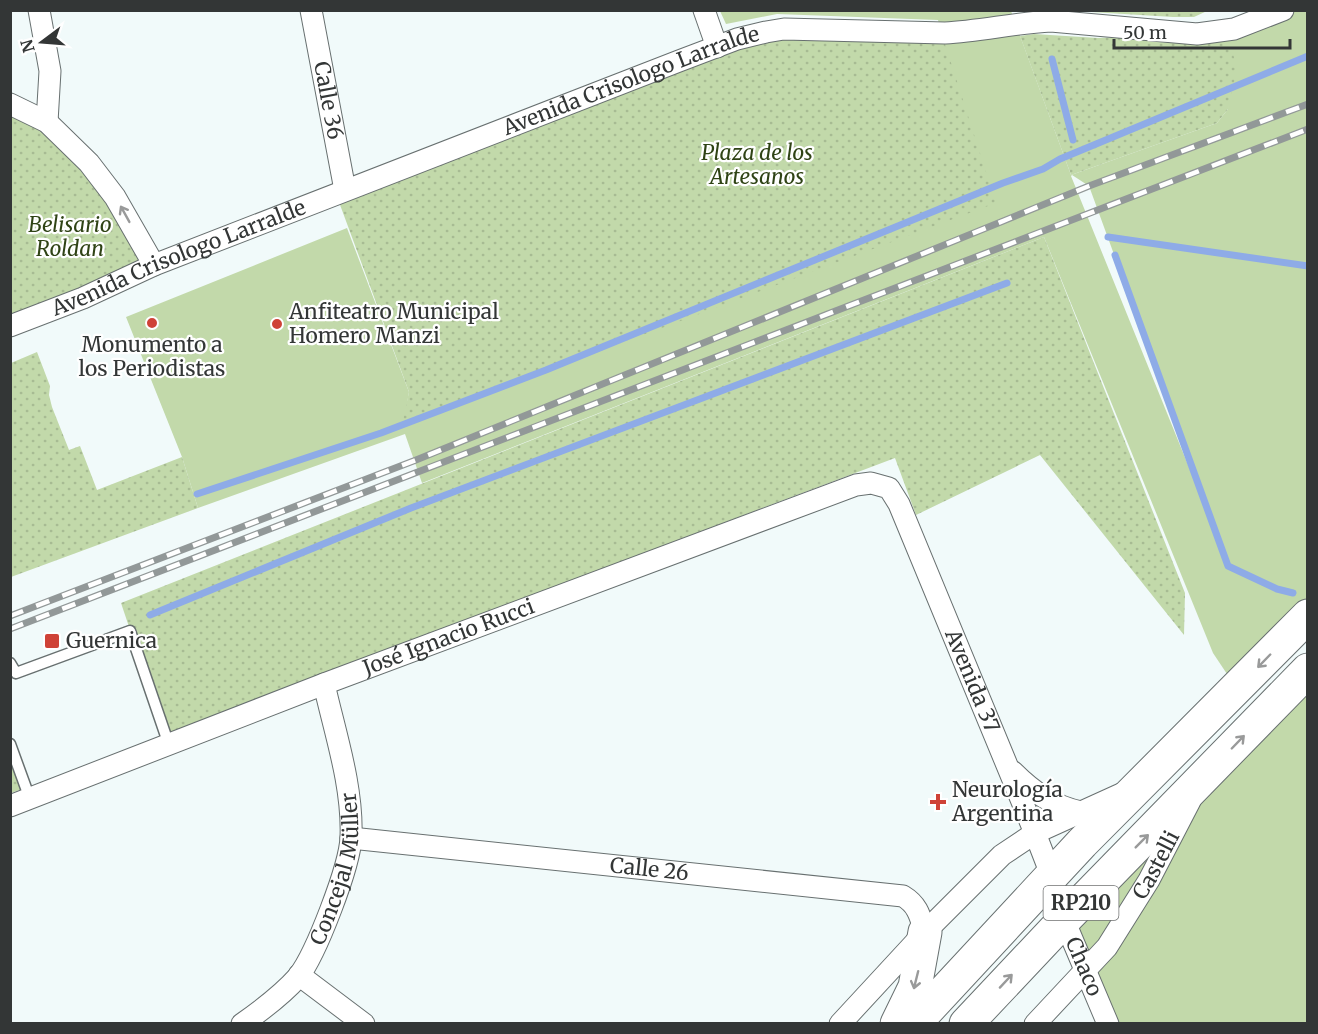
<svg xmlns="http://www.w3.org/2000/svg" width="1318" height="1034" font-family="Merriweather,serif">
  <defs>
    <pattern id="park-dots" width="8" height="8" patternUnits="userSpaceOnUse" patternTransform="scale(1.5)"><rect width="8" height="8" fill="#c2d9aa"/><path d="M2 2h.1M6 6h.1" fill="none" stroke="#a7bb93" stroke-width="1.8" stroke-linecap="round"/></pattern>
  </defs>
  <rect width="100%" height="100%" fill="#f1fafa"/>
  <g fill="#c2d9aa" fill-rule="evenodd">
    <path d="M720,11H1011L1071,175L1217,123L1228,109L1229,38L1295,11H1307V616L1237,689L1213,653L1044,237L422,483L405,434L198,508L182,457L126,317L347,228L409,392L404,421L944,41L938,20L777,14L726,24ZM1072,175L1089,186L1218,539L1071,176Z"/>
    <polygon points="1307,669 1307,1023 1108,1023 1064,920"/>
  </g>
  <g fill="url(#park-dots)">
    <polygon points="1075,11 1207,11 1194,17 1173,17"/>
    <polygon points="1034,34 1098,38 1120,37 1156,42 1184,43 1229,38 1237,69 1228,109 1217,123 1071,175 1020,36"/>
    <polygon points="768,36 944,41 996,203 402,425 409,392 339,202"/>
    <polygon points="11,104 47,122 154,265 11,326"/>
    <polygon points="1044,237 1185,593 1184,635 1040,455 916,515 895,458 165,734 121,603"/>
    <polygon points="37,352 50,386 49,395 52,407 69,450 80,446 97,490 182,457 198,508 11,577 11,363"/>
    <polygon points="10,748 22,789 11,793 10,793"/>
  </g>
  <g fill="none" stroke-linecap="round" stroke-linejoin="round">
    <g stroke="#8eabe7" stroke-width="7">
      <polyline points="1052,59 1073,140"/>
      <polyline points="1108,237 1308,266"/>
      <polyline points="1115,255 1228,566 1277,589 1293,593"/>
      <polyline points="197,494 381,433 546,370 1003,183 1043,169 1060,159 1308,56"/>
      <polyline points="150,615 411,508 1007,283"/>
    </g>
    <defs>
      <g id="service">
        <polyline points="10,663 16,673 130,631 169,745"/>
        <polyline points="10,744 30,799"/>
      </g>
      <g id="minor">
        <polyline points="39,10 50,71 47,122"/>
        <path id="s1" d="M311,10L345,190"/>
        <polyline points="704,10 717,47"/>
        <polyline points="10,104 47,122 89,163 115,197 154,265"/>
        <path id="s2" d="M10,326L83,298L154,265L679,61L737,39L766,32L784,29L945,33C980,31 1015,23 1051,21L1197,34L1234,29L1283,10"/>
        <path d="M1013,772C1033,792 1053,806 1081,812"/>
        <path id="s3" d="M10,806L324,684L856,485L871,483L889,488L899,504L1035,833L1052,877L1064,920L1108,1024"/>
        <path id="s4" d="M351,838L903,896C918,905 920,916 925,932"/>
        <polyline points="299,975 364,1024"/>
        <path id="s5" d="M242,1024C262,1010 282,995 298,977C316,954 350,866 351,837C353,786 335,733 324,684"/>
        <polyline points="840,1024 925,932 1002,855 1035,833 1121,794"/>
        <path id="s6" d="M1035,1024L1107,947L1149,880L1190,801"/>
      </g>
      <g id="primary">
        <polyline points="897,1024 915,987 925,932"/>
        <polyline points="914,1024 1082,843 1308,616"/>
        <polyline points="966,1024 1064,920 1308,670"/>
      </g>
    </defs>
    <use href="#service" stroke="#687070" stroke-width="13"/>
    <use href="#minor" stroke="#687070" stroke-width="23"/>
    <use href="#primary" stroke="#687070" stroke-width="35"/>
    <use href="#service" stroke="#fff" stroke-width="10"/>
    <use href="#minor" stroke="#fff" stroke-width="21"/>
    <use href="#primary" stroke="#fff" stroke-width="33"/>
    <defs>
      <g id="rail">
        <polyline points="10,616 416,460 1089,186 1308,104"/>
        <polyline points="10,629 1308,129"/>
      </g>
    </defs>
    <use href="#rail" stroke="#929898" stroke-width="7"/>
    <use href="#rail" stroke="#fff" stroke-width="4.5" stroke-dasharray="14" stroke-linecap="butt"/>
  </g>
  <defs><path id="oneway-shaft" d="M-6 0H5M1.5-3L5.5 0L1.5 3" fill="none" stroke-width="1.6" stroke-linecap="round" stroke-linejoin="round" transform="scale(1.5)"/></defs>
  <g stroke="#999a9a">
    <use href="#oneway-shaft" transform="translate(125 214) rotate(-119)"/>
    <use href="#oneway-shaft" transform="translate(1264 661) rotate(134)"/>
    <use href="#oneway-shaft" transform="translate(1238 742) rotate(-46)"/>
    <use href="#oneway-shaft" transform="translate(1142 841) rotate(-45)"/>
    <use href="#oneway-shaft" transform="translate(916 980) rotate(104)"/>
    <use href="#oneway-shaft" transform="translate(1006 981) rotate(-47)"/>
  </g>
  <g fill="#cf4237" stroke="#fff" stroke-width="2">
    <circle cx="152" cy="323" r="6"/>
    <circle cx="277" cy="324" r="6"/>
    <rect x="44" y="633" width="16" height="16" rx="3"/>
    <path d="M935 793h6v6h6v6h-6v6h-6v-6h-6v-6h6z"/>
  </g>
  <g text-anchor="middle" stroke-width="4.5" stroke-linejoin="round" paint-order="stroke">
    <rect fill="#fff" stroke="#707272" stroke-width="1.5" x="1043.5" y="886" width="75" height="34" rx="4.5"/>
    <g font-size="20" font-weight="bold" fill="#333636">
      <text x="1081" y="910">RP210</text>
    </g>
    <g font-size="21" fill="#333636" stroke="#fff">
      <text dy="7" stroke="none"><textPath href="#s2" startOffset="668">Avenida Crisologo Larralde</textPath></text>
      <text dy="7" stroke="none"><textPath href="#s1" startOffset="92">Calle 36</textPath></text>
      <text dy="7" stroke="none"><textPath href="#s2" startOffset="182">Avenida Crisologo Larralde</textPath></text>
      <text dy="7" stroke="none"><textPath href="#s3" startOffset="470">José Ignacio Rucci</textPath></text>
      <text dy="7" stroke="none"><textPath href="#s3" startOffset="1149">Avenida 37</textPath></text>
      <text dy="7" stroke="none"><textPath href="#s6" startOffset="201">Castelli</textPath></text>
      <text dy="7" stroke="none"><textPath href="#s5" startOffset="190">Concejal Müller</textPath></text>
      <text dy="7" stroke="none"><textPath href="#s4" startOffset="300">Calle 26</textPath></text>
      <text dy="7" stroke="none"><textPath href="#s3" startOffset="1456">Chaco</textPath></text>
    </g>
    <g font-size="21" font-style="italic" fill="#2f4315" stroke="#fff">
      <text x="757" y="160">Plaza de los<tspan x="757" dy="24">Artesanos</tspan></text>
      <text x="70" y="232">Belisario<tspan x="70" dy="24">Roldan</tspan></text>
    </g>
    <g font-size="21" fill="#333636" stroke="#fff" text-anchor="start">
      <text x="289" y="319">Anfiteatro Municipal<tspan x="289" dy="24">Homero Manzi</tspan></text>
      <text x="152" y="352" text-anchor="middle">Monumento a<tspan x="152" dy="24">los Periodistas</tspan></text>
      <text x="66" y="648">Guernica</text>
      <text x="952" y="797">Neurología<tspan x="952" dy="24">Argentina</tspan></text>
    </g>
  </g>
  <rect width="1318" height="1034" fill="none" stroke="#333636" stroke-width="24"/>
  <g transform="translate(42 42) rotate(254)" stroke="#ffffff" stroke-width="4.5" paint-order="stroke">
  <path d="M0-4.5L10 22L0 15L-10 22Z" fill="#333636"/>
  <text y="-9" font-size="16" font-weight="bold" text-anchor="middle" fill="#333636">N</text>
  </g>
  <path d="M1114 39v9h176v-9" fill="none" stroke="#333636" stroke-width="3"/>
  <text x="1123" y="39" font-size="18" fill="#333636" stroke="#ffffff" stroke-width="4.5" paint-order="stroke">50 m</text>
</svg>
